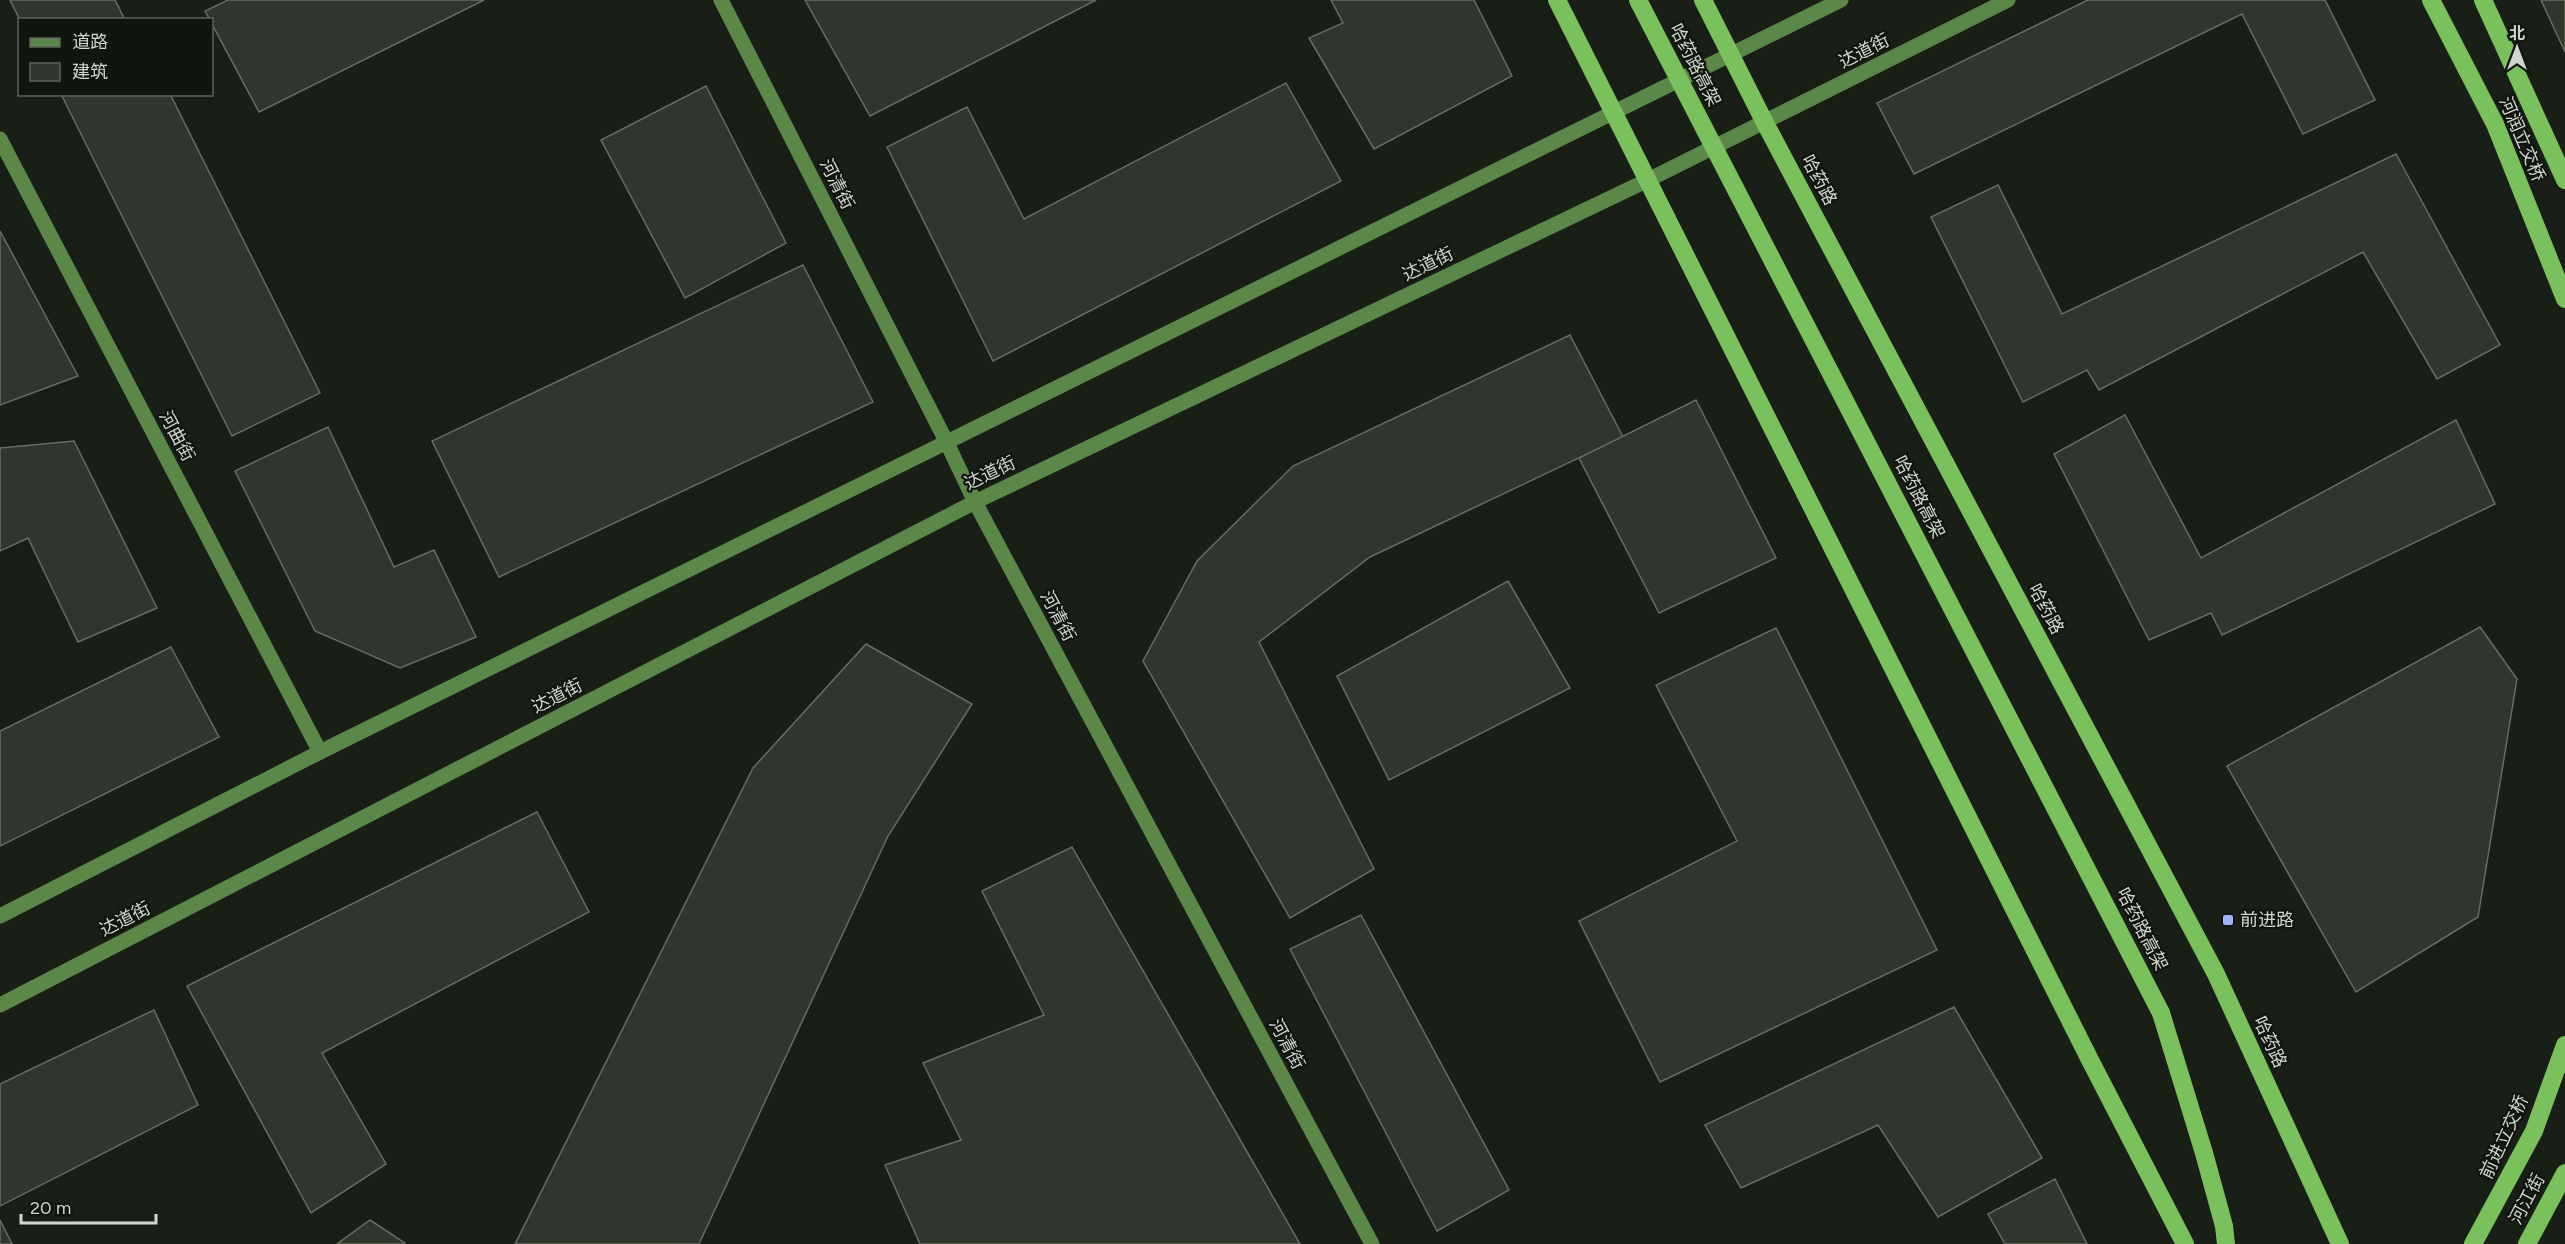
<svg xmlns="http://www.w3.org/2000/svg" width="2565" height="1244" font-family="Figtree,'Noto Sans SC',sans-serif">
  <rect width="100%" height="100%" fill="#191f17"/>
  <g fill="#30352d" stroke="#666d63" stroke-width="1.5">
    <polygon points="10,0 115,0 125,20 20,20"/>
    <polygon points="228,0 484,0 259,112 205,11"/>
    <polygon points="805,0 1096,0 870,116"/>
    <polygon points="1331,0 1474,0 1512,76 1374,149 1309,38 1343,23"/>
    <polygon points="2088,0 2325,0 2375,100 2303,134 2242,14 1914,174 1877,103"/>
    <polygon points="2541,0 2565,0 2565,52"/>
    <polygon points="1286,83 1341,181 993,361 887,147 967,107 1024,219"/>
    <polygon points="706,86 786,243 685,298 601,140"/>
    <polygon points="61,94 170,94 320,393 232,436"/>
    <polygon points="2396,154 2500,345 2437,379 2363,252 2099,390 2087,370 2023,402 1931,217 1998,185 2062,314"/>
    <polygon points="0,231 78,376 0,405"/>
    <polygon points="803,265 873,402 499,577 432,441"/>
    <polygon points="1570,335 1623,437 1370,557 1259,642 1374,869 1290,918 1143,661 1197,561 1293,466"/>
    <polygon points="1696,400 1776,558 1659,613 1579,458"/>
    <polygon points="2125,415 2201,558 2456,420 2495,504 2222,635 2211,613 2149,640 2054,454"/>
    <polygon points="328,427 394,567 434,550 476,637 400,668 315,631 235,471"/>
    <polygon points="74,441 157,608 78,642 28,538 0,551 0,448"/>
    <polygon points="1508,581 1570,688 1389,780 1337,676"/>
    <polygon points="2480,627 2517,679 2478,917 2356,992 2227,766"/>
    <polygon points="1776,628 1937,950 1660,1082 1579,921 1737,841 1656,685"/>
    <polygon points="866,644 972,704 888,836 699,1244 515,1244 753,768"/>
    <polygon points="171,647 219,737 0,846 0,731"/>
    <polygon points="537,812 589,912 322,1053 386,1164 311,1213 187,986"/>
    <polygon points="1072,847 1300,1244 920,1244 885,1165 961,1140 923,1063 1044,1015 982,891"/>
    <polygon points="1361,915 1509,1190 1437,1231 1290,949"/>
    <polygon points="1954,1007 2042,1158 1938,1217 1878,1125 1741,1188 1705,1125"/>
    <polygon points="154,1010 198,1105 0,1206 0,1084"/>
    <polygon points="2055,1179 2087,1244 2005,1244 1988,1214"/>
    <polygon points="0,1220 12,1244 0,1244"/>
    <polygon points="370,1220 405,1243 404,1244 337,1244"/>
  </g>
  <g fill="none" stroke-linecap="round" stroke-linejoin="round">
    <g stroke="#5b8749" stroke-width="15">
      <polyline points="721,0 946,441 975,502 1372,1244"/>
      <polyline points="0,139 320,752"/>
      <polyline points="0,916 320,752 1841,0"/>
      <polyline points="0,1005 975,502 1648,180 2008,0"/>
    </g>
    <g stroke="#7ac05c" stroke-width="18">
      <polyline points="1557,0 2090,1060 2185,1244"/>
      <polyline points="1703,0 1765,123 2216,974 2340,1244"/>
      <polyline points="2431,0 2495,124 2565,299"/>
      <polyline points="2483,0 2565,180"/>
      <polyline points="2161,1013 2204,1153 2224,1226 2226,1244"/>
      <polyline points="2473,1244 2534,1131 2565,1045"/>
      <polyline points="2527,1244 2565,1173"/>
    </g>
    <polyline stroke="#7ac05c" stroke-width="18" points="1638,0 2161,1013"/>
  </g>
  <rect fill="#9db4fd" stroke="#10150e" stroke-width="2" x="2222" y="914" width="12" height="12" rx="3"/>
  <g text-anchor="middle" stroke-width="4.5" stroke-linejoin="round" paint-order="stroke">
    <g font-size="18" fill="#d2d6d1" stroke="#10150e">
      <text transform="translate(1864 51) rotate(-27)" y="6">达道街</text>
      <text transform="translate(1695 65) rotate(63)" y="6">哈药路高架</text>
      <text transform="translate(2522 139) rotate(67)" y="6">河润立交桥</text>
      <text transform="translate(1819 180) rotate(62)" y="6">哈药路</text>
      <text transform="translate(837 184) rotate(63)" y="6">河清街</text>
      <text transform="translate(1428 264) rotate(-26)" y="6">达道街</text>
      <text transform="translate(177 436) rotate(62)" y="6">河曲街</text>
      <text transform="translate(990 473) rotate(-26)" y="6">达道街</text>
      <text transform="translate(1919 497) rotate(63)" y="6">哈药路高架</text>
      <text transform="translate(2046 609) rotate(62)" y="6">哈药路</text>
      <text transform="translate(1058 616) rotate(62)" y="6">河清街</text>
      <text transform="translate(557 696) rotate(-27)" y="6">达道街</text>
      <text transform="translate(125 919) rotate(-27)" y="6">达道街</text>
      <text transform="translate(2142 929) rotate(63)" y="6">哈药路高架</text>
      <text transform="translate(2270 1042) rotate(65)" y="6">哈药路</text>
      <text transform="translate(1287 1044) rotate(62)" y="6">河清街</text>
      <text transform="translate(2504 1137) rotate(-65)" y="6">前进立交桥</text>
      <text transform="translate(2527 1199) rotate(-62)" y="6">河江街</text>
    </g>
    <g font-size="18" fill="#d2d6d1" stroke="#10150e" text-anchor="start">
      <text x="2240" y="926">前进路</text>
    </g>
  </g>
  <rect x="18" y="18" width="195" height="78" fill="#10150e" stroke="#5e625c" stroke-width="1.5"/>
  <rect x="30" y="38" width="30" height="9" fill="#5b8749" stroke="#5e625c" stroke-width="1.5"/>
  <text x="72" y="48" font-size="18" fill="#d2d6d1">道路</text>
  <rect x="30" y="63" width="30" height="18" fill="#30352d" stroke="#5e625c" stroke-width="1.5"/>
  <text x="72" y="78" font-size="18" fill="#d2d6d1">建筑</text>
  <g transform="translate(2517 48)" stroke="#10150e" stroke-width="4.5" paint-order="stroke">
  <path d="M0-4.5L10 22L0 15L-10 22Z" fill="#d2d6d1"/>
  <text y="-9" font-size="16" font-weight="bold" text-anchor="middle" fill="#d2d6d1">北</text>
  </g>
  <path d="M21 1214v9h135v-9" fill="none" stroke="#d2d6d1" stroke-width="3"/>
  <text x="30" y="1214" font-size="18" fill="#d2d6d1" stroke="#10150e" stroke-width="4.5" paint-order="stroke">20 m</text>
</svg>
